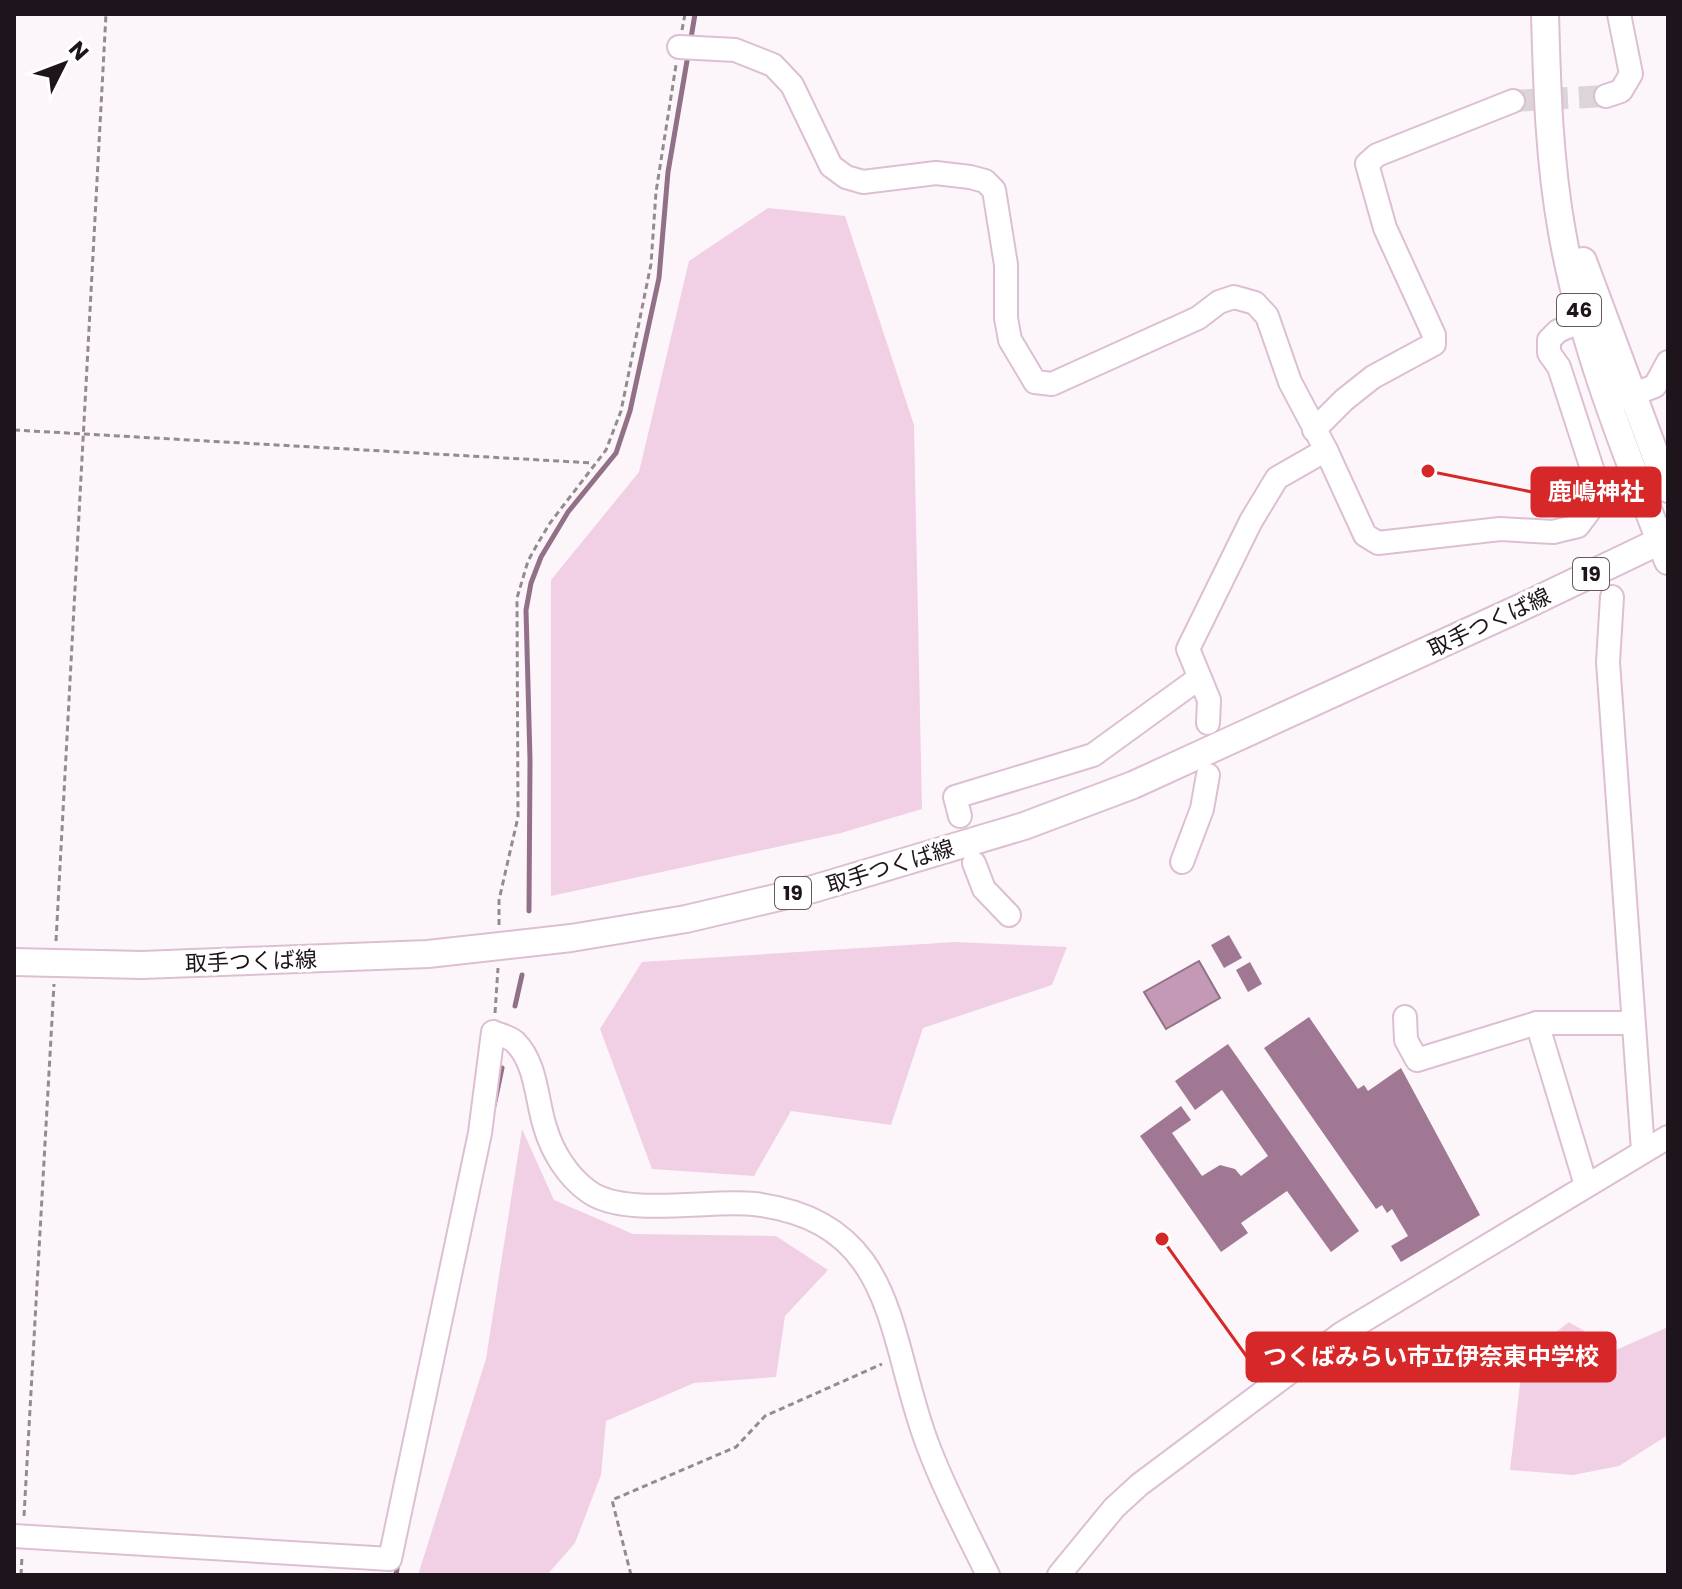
<svg xmlns="http://www.w3.org/2000/svg" width="1682" height="1589" font-family="Poppins,'Noto Sans JP',sans-serif">
  <rect width="100%" height="100%" fill="#fcf6fa"/>
  <g fill="#f1cfe5">
    <polygon points="768,208 845,216 914,425 922,809 841,833 551,896 551,580 639,472 689,261"/>
    <polygon points="955,942 1067,947 1052,985 923,1028 891,1125 791,1111 754,1176 652,1169 600,1029 642,962"/>
    <polygon points="522,1129 554,1200 633,1234 776,1236 828,1270 785,1316 776,1377 694,1383 606,1421 601,1475 575,1543 547,1575 418,1575 486,1359"/>
    <polygon points="1569,1322 1616,1350 1668,1327 1668,1435 1619,1466 1573,1475 1510,1470 1523,1358"/>
  </g>
  <polygon fill="#c499b6" stroke="#927188" stroke-width="2" points="1199,961 1220,998 1166,1029 1144,992"/>
  <g fill="none" stroke-linecap="round" stroke-linejoin="round">
    <g stroke="#927188" stroke-width="5">
      <polyline points="691,38 695,14"/>
      <polyline points="529,911 530,760 526,610 531,583 541,557 568,512 616,453 630,411 659,278 668,172 688,55"/>
      <polyline points="515,1006 522,975"/>
      <polyline points="494,1106 502,1068"/>
      <polyline points="396,1575 398,1562"/>
    </g>
  </g>
  <g fill="#a17894">
    <polygon points="1229,935 1242,958 1224,968 1211,945"/>
    <polygon points="1250,962 1262,984 1248,992 1236,970"/>
    <polygon points="1309,1017 1358,1089 1364,1085 1368,1091 1401,1068 1480,1215 1401,1262 1391,1246 1408,1236 1392,1209 1387,1213 1382,1205 1376,1209 1264,1048"/>
    <polygon points="1228,1044 1359,1231 1331,1252 1287,1191 1241,1223 1248,1233 1221,1252 1140,1136 1181,1106 1191,1120 1172,1133 1202,1176 1220,1165 1235,1169 1241,1176 1268,1156 1222,1090 1195,1110 1175,1081"/>
  </g>
  <g fill="none" stroke-linecap="round" stroke-linejoin="round">
    <polyline stroke="#dbd4d9" stroke-width="22" stroke-dasharray="22 11" stroke-linecap="butt" points="1513,101 1606,96"/>
    <defs>
      <g id="minor">
        <polyline points="679,47 735,50 773,65 792,85 831,166 846,177 863,182 936,173 970,177 985,181 994,190 1006,265 1006,318 1010,340 1035,382 1052,384 1198,318 1219,302 1234,297 1255,303 1267,316 1290,382 1326,450 1365,535 1378,543 1500,529 1553,532 1578,526 1592,507 1597,484 1559,367 1549,353 1549,340 1558,331 1598,314"/>
        <polyline points="1606,96 1621,91 1631,74 1619,14"/>
        <polyline points="1618,400 1655,386 1668,362"/>
        <polyline points="1314,430 1344,400 1373,377 1434,344 1434,335 1385,228 1367,164 1377,155 1513,101"/>
        <polyline points="1612,597 1608,662 1643,1151"/>
        <polyline points="1208,723 1209,700 1188,649 1251,521 1277,478 1326,450"/>
        <polyline points="960,816 955,797 1093,755 1199,678"/>
        <polyline points="1182,862 1202,809 1208,775"/>
        <polyline points="974,863 984,889 1009,915"/>
        <polyline points="1405,1017 1406,1040 1417,1060 1537,1023 1633,1023"/>
        <polyline points="1537,1023 1586,1185"/>
        <path d="M14,1536L390,1559L480,1133L493,1032C500,1035 510,1037 515,1042C537,1064 536,1099 545,1127C552,1151 567,1176 588,1191C623,1218 710,1199 754,1204C898,1221 887,1337 927,1443C944,1489 967,1532 988,1575"/>
        <polyline points="1059,1575 1114,1508 1139,1485 1341,1334 1668,1137"/>
      </g>
      <g id="major">
        <path d="M1545,14C1547,87 1549,160 1562,232C1582,346 1626,453 1668,561"/>
        <polyline points="1583,261 1668,489"/>
        <polyline points="14,962 142,965 428,954 571,938 686,919 813,889 1024,826 1133,785 1522,607 1660,541 1668,531"/>
      </g>
    </defs>
    <use href="#minor" stroke="#ddbfd3" stroke-width="26"/>
    <use href="#major" stroke="#ddbfd3" stroke-width="30"/>
    <g stroke="#938b91" stroke-width="3" stroke-dasharray="6 4" stroke-linecap="butt">
      <polyline points="682,30 685,14"/>
      <polyline points="14,430 593,463"/>
      <polyline points="499,925 499,900 518,817 517,598 528,561 538,543 550,523 606,450 621,411 651,264 656,192 676,65"/>
      <polyline points="56,941 106,14"/>
      <polyline points="495,1013 498,968"/>
      <polyline points="24,1516 54,984"/>
      <polyline points="21,1575 22,1556"/>
      <polyline points="631,1575 612,1500 736,1447 765,1416 882,1364"/>
    </g>
    <use href="#minor" stroke="#fff" stroke-width="22"/>
    <use href="#major" stroke="#fff" stroke-width="26"/>
  </g>
  <g text-anchor="middle" stroke-width="7" stroke-linejoin="round" paint-order="stroke">
    <g fill="#fff" stroke="#625a5f" stroke-width="2">
      <rect x="1557" y="294" width="44" height="32" rx="6"/>
      <rect x="1573" y="558" width="36" height="32" rx="6"/>
      <rect x="775" y="877" width="36" height="32" rx="6"/>
    </g>
    <g font-size="20" font-weight="bold" fill="#1e141b">
      <text x="1579" y="317">46</text>
      <text x="1591" y="581">19</text>
      <text x="793" y="900">19</text>
    </g>
    <g font-size="22" fill="#1e141b" stroke="#fff">
      <text transform="translate(1489 622) rotate(-25)" y="8">取手つくば線</text>
      <text transform="translate(890 866) rotate(-17)" y="8">取手つくば線</text>
      <text transform="translate(251 961) rotate(-2)" y="8">取手つくば線</text>
    </g>
  </g>
  <path fill="none" stroke="#d62828" stroke-width="3" d="M1428 471L1532 492M1162 1239L1247 1357"/>
  <g fill="#d62828" stroke="#fff" stroke-width="3">
    <circle cx="1428" cy="471" r="8"/>
    <circle cx="1162" cy="1239" r="8"/>
  </g>
  <g fill="#d62828" stroke="#d62828" stroke-width="3">
    <rect x="1532" y="468" width="128" height="48" rx="8"/>
    <rect x="1247" y="1333" width="368" height="48" rx="8"/>
  </g>
  <g font-size="24" text-anchor="middle" font-weight="bold" fill="#fff">
    <text x="1596" y="500">鹿嶋神社</text>
    <text x="1431" y="1365">つくばみらい市立伊奈東中学校</text>
  </g>
  <rect width="1682" height="1589" fill="none" stroke="#1e141b" stroke-width="32"/>
  <g transform="translate(64 64) rotate(48)" stroke="#ffffff" stroke-width="6" paint-order="stroke">
  <path d="M0-6L14 30L0 20L-14 30Z" fill="#1e141b"/>
  <text y="-12" font-size="22" font-weight="bold" text-anchor="middle" fill="#1e141b">N</text>
  </g>
</svg>
